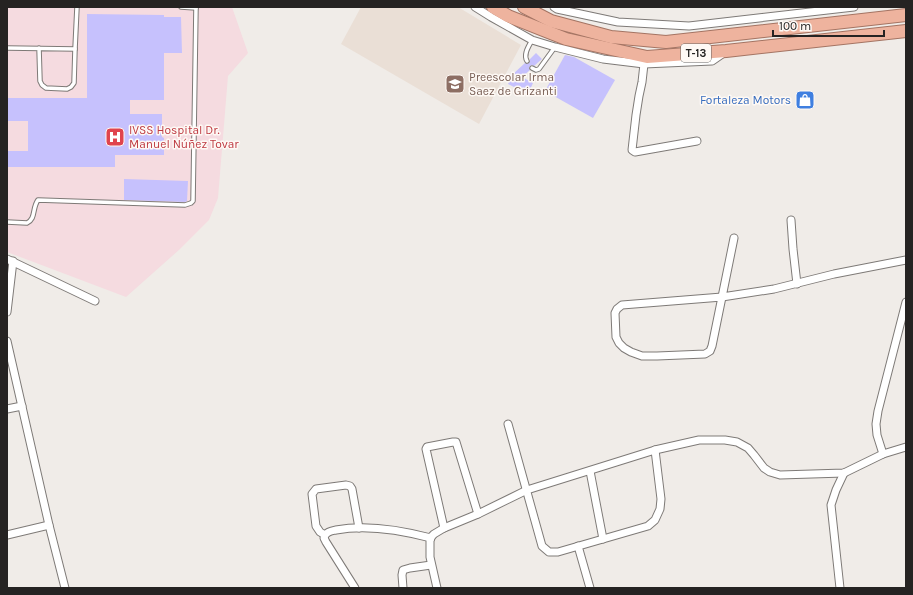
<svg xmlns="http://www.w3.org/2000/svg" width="913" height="595" font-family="Karla,sans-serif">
  <rect width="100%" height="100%" fill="#f0ece8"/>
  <polygon fill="#eadfd6" points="361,7 458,7 521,45 479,124 341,44"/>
  <polygon fill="#f5dbe0" points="7,7 232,7 248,53 228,76 218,198 209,220 180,249 126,297 7,252"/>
  <g fill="#c6c1fd">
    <polygon points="87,14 164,15 164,17 181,17 182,53 164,53 164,100 130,100 130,114 162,114 162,137 164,138 164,155 115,155 115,167 7,167 7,151 28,151 28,121 7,121 7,98 87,98"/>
    <polygon points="536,53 542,59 534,66 532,65 530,66 529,68 530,70 522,77 533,83 528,94 508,84 512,75 525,63 527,64 529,63 530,61 530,59"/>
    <polygon points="565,55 574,57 615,80 593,118 545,91"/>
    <polygon points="124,179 188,181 187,201 185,202 124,200"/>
  </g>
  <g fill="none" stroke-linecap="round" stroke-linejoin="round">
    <defs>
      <g id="service">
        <polyline points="181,7 196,8"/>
        <polyline points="7,48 75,49 74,83 71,87 67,89 46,88 42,85 40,81 39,48"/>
        <polyline points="75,49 77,7"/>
        <path d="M527,61C523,54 529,46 532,40"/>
        <polyline points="532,68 536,70 539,69 555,47"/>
        <path d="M7,222L27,223C36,219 32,208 38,200L185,205L191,203L193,201L196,7"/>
      </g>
      <g id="minor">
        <polyline points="475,7 491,17 532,40 555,47 603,59 644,64 712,61 725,52"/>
        <polyline points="554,7 557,9 618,22 689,26 854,7"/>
        <polyline points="644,64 642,82 639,96 636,115 632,150 635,152 697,141"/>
        <polyline points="791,220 793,249 797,284"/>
        <polyline points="734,238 722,297 774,289 834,274 906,260"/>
        <polyline points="7,259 95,301"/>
        <polygon points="722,297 712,346 710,351 705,354 657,356 642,356 631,352 624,348 619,343 616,337 615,313 617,309 622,305"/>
        <polyline points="7,312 13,261"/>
        <polyline points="7,341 49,525 65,588"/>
        <polyline points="7,409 22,406"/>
        <polyline points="508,424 542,546 549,552 558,552 648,526 655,520 660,509 661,499 655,450"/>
        <polyline points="883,454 877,435 876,424 878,411 906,302"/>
        <polyline points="590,471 603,539"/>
        <polyline points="444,528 426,449 427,447 453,442 456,442 478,514"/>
        <polyline points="7,535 49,525"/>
        <polyline points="325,535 320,532 316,526 312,494 316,489 346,485 350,486 352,489 359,528"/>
        <path d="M325,535C328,531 331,531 336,530C367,524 401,530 431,538"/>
        <polyline points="325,535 324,538 326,542 355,588"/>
        <polyline points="578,546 590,588"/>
        <polyline points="403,588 402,575 403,570 410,568 431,565"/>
        <polyline points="437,588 430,557 430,541 431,537 434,534 444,528 478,514 527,490 655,450 699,440 725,440 737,442 748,448 754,455 764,468 770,472 780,475 844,473 883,454 906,447"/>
        <polyline points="840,588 831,505 836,490 844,473"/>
      </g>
      <g id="trunk">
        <polyline points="493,7 508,16 566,39 647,57 726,51 906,31"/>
        <polyline points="524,7 551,21 611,37 666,42 906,15"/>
      </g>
    </defs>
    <use href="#service" stroke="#7e7a77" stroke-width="5.5"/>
    <use href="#minor" stroke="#7e7a77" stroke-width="9"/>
    <use href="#trunk" stroke="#a47463" stroke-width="14"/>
    <use href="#service" stroke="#fff" stroke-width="3.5"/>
    <use href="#minor" stroke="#fff" stroke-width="7"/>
    <use href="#trunk" stroke="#eeb39e" stroke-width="12"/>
  </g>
  <defs>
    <symbol id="school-square" viewBox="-11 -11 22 22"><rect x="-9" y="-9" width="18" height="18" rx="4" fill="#8d6e63" stroke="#fef9f5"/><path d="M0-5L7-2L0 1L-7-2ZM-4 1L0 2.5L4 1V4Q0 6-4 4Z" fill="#fff"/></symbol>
    <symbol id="shop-square" viewBox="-11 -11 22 22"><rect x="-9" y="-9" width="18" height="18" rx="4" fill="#3f7fe0" stroke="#fef9f5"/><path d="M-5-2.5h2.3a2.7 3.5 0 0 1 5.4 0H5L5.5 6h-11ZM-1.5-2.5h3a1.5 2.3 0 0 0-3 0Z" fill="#fff"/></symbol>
    <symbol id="hospital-square" viewBox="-11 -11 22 22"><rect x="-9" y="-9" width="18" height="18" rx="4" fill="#e0444e" stroke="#fef9f5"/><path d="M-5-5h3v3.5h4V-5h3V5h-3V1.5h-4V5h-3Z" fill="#fff"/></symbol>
  </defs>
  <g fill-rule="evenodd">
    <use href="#school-square" x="444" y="73" width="22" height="22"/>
    <use href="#shop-square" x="794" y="89" width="22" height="22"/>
    <use href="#hospital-square" x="104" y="126" width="22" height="22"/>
  </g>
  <g text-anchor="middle" stroke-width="3" stroke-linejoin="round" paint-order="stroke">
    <rect fill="#fef9f5" stroke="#666361" stroke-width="1" x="681" y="44" width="30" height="18" rx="3"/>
    <g font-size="11" font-weight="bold" fill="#252322">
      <text x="696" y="57">T-13</text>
    </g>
    <g font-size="12" fill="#785e54" stroke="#fef9f5" text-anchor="start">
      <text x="469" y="81">Preescolar Irma<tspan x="469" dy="14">Saez de Grizanti</tspan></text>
    </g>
    <g font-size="12" fill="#366cbe" stroke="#fef9f5" text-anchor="end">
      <text x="791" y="104">Fortaleza Motors</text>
    </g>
    <g font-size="12" fill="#be3a42" stroke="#fef9f5" text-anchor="start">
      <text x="129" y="134">IVSS Hospital Dr.<tspan x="129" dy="14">Manuel Núñez Tovar</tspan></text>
    </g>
  </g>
  <rect width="913" height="595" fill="none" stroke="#252322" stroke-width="16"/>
  <path d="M773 30v6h111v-6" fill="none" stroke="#252322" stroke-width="2"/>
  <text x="779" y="30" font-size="12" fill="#252322" stroke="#fef9f5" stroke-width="3" paint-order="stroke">100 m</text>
</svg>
